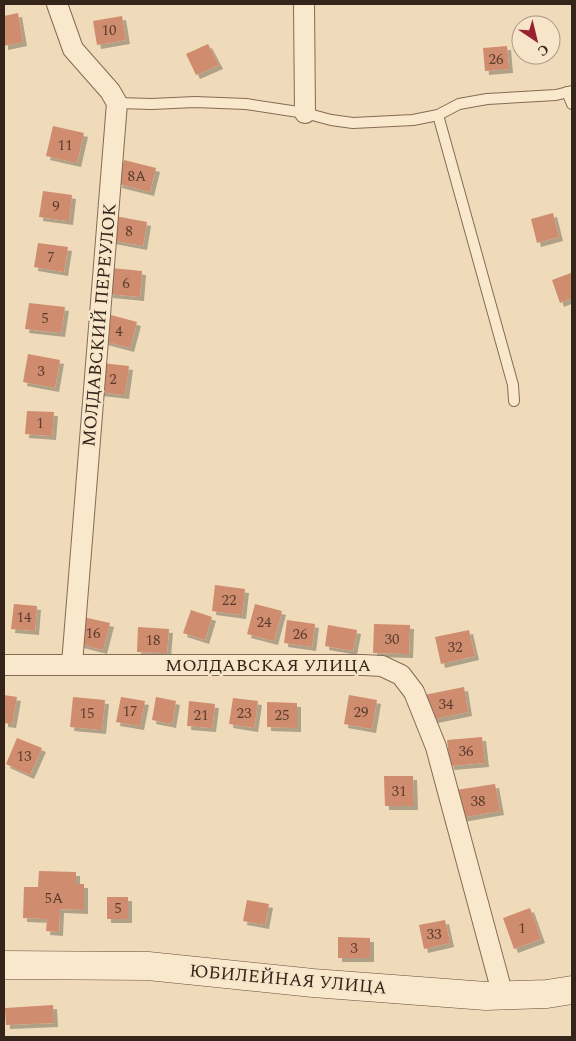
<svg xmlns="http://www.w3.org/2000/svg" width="576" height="1041" font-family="Spectral,serif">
  <defs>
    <filter id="shadow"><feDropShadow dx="4" dy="4" stdDeviation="0" flood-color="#0004"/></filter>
  </defs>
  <rect width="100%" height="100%" fill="#efdaba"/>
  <g fill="#cf8c6e" filter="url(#shadow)">
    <polygon points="18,13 23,42 4,46 4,16"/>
    <polygon points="122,16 126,40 97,45 93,21"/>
    <polygon points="208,44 219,65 196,75 186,54"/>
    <polygon points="507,46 509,69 485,71 483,48"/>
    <polygon points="53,126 84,133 77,163 46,156"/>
    <polygon points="124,160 156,168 150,192 118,184"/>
    <polygon points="43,191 72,195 69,221 39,217"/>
    <polygon points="553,213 559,237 537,243 531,219"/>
    <polygon points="115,216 147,222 143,246 111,240"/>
    <polygon points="38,243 68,247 64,272 34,267"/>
    <polygon points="111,268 142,271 140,297 109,294"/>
    <polygon points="571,273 572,298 560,303 552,280"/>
    <polygon points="29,303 65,307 61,333 25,329"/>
    <polygon points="107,314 137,322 130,348 100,340"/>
    <polygon points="28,354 60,360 55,388 23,382"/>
    <polygon points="102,363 129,366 125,395 98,392"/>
    <polygon points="27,411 54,412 52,436 25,434"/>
    <polygon points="215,585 245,589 242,615 212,611"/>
    <polygon points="14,604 37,606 35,631 11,629"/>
    <polygon points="255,604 282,611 274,641 247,634"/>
    <polygon points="191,610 212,617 205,640 183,633"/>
    <polygon points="83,617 110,623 103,650 76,643"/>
    <polygon points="287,620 315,624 312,647 284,643"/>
    <polygon points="374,624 410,625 409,654 373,653"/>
    <polygon points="328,625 357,630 353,651 325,646"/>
    <polygon points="138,627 169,629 167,653 137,652"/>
    <polygon points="469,630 475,656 441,664 435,637"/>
    <polygon points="464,687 468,712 429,720 424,695"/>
    <polygon points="4,695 17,697 12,724 4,723"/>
    <polygon points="349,695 377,700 372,729 344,724"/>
    <polygon points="73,697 105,700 102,730 70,727"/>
    <polygon points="121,697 145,701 140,726 116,722"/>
    <polygon points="156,697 176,701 172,724 152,720"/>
    <polygon points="233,698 258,701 254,728 229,724"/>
    <polygon points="189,701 215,704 212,728 187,726"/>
    <polygon points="267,702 297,703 297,728 267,727"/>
    <polygon points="482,737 485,763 450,766 447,740"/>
    <polygon points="17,738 42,748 30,775 6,764"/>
    <polygon points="384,776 413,776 414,806 385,806"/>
    <polygon points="495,784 500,811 460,818 456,790"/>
    <polygon points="39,871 76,872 76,884 84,884 84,910 60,909 59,932 46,931 47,919 23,918 24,887 38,887"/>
    <rect x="107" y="897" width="21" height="22"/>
    <polygon points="247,900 269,904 265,925 243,921"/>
    <polygon points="530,908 541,939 514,949 503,918"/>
    <polygon points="445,920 450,943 424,949 419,925"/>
    <polygon points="338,937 370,938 370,958 338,958"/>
    <polygon points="53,1005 54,1023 6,1025 5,1008"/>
  </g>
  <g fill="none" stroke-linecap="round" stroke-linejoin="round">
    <defs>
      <g id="lane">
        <polyline points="567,92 572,104"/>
        <polyline points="117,103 152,104 195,102 246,104 305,113 331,120 353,123 413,120 438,115 459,104 487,99 556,95 572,91"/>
        <polyline points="438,115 513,385 514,401"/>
      </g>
      <g id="street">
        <polyline points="57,4 73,49 110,91 117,103 72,664"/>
        <polyline points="304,4 305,113"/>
        <polyline points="4,665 363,665 382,666 401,675 414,692 436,747 503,996"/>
      </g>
      <polyline id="secondary" points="4,965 148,966 313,983 486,996 547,994 572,990"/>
    </defs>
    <use href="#lane" stroke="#866a54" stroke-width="12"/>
    <use href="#street" stroke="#866a54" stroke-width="22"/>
    <use href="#secondary" stroke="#684b38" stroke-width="29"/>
    <use href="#lane" stroke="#fae8cd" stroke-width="10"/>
    <use href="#street" stroke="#fae8cd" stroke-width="20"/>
    <use href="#secondary" stroke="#fae8cd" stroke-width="28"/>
  </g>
  <g text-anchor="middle" stroke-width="4.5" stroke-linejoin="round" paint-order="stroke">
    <g font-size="15" fill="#5c3e2f">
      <text x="109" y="35">10</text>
      <text x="496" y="64">26</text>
      <text x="65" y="150">11</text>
      <text x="137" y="181">8А</text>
      <text x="56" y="211">9</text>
      <text x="129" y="236">8</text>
      <text x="51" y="262">7</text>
      <text x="126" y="288">6</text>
      <text x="45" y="323">5</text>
      <text x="119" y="336">4</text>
      <text x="41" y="376">3</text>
      <text x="113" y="384">2</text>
      <text x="40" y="428">1</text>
      <text x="229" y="605">22</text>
      <text x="24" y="622">14</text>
      <text x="264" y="627">24</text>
      <text x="93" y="638">16</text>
      <text x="300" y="639">26</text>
      <text x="392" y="644">30</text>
      <text x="153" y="645">18</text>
      <text x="455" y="652">32</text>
      <text x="446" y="709">34</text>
      <text x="130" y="716">17</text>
      <text x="361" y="717">29</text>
      <text x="87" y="718">15</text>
      <text x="244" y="718">23</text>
      <text x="201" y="720">21</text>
      <text x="282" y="720">25</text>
      <text x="466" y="756">36</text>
      <text x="24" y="761">13</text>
      <text x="399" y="796">31</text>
      <text x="478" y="806">38</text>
      <text x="54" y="903">5А</text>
      <text x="118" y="913">5</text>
      <text x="522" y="933">1</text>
      <text x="434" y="939">33</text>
      <text x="354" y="953">3</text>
    </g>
    <g font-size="18" fill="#35241a" stroke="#f7e5ca">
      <text transform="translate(99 325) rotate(-85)" y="6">МОЛДАВСКИЙ ПЕРЕУЛОК</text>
      <text x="268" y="671">МОЛДАВСКАЯ УЛИЦА</text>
      <text transform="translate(288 979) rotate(5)" y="6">ЮБИЛЕЙНАЯ УЛИЦА</text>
    </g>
  </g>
  <rect width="576" height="1041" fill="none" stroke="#35241a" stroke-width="10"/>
  <g transform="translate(536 40) rotate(145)"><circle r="24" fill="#f7e5ca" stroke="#a99884"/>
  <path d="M0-4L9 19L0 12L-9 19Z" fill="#98222f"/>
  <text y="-8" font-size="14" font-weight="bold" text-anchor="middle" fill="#35241a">С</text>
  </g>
</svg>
